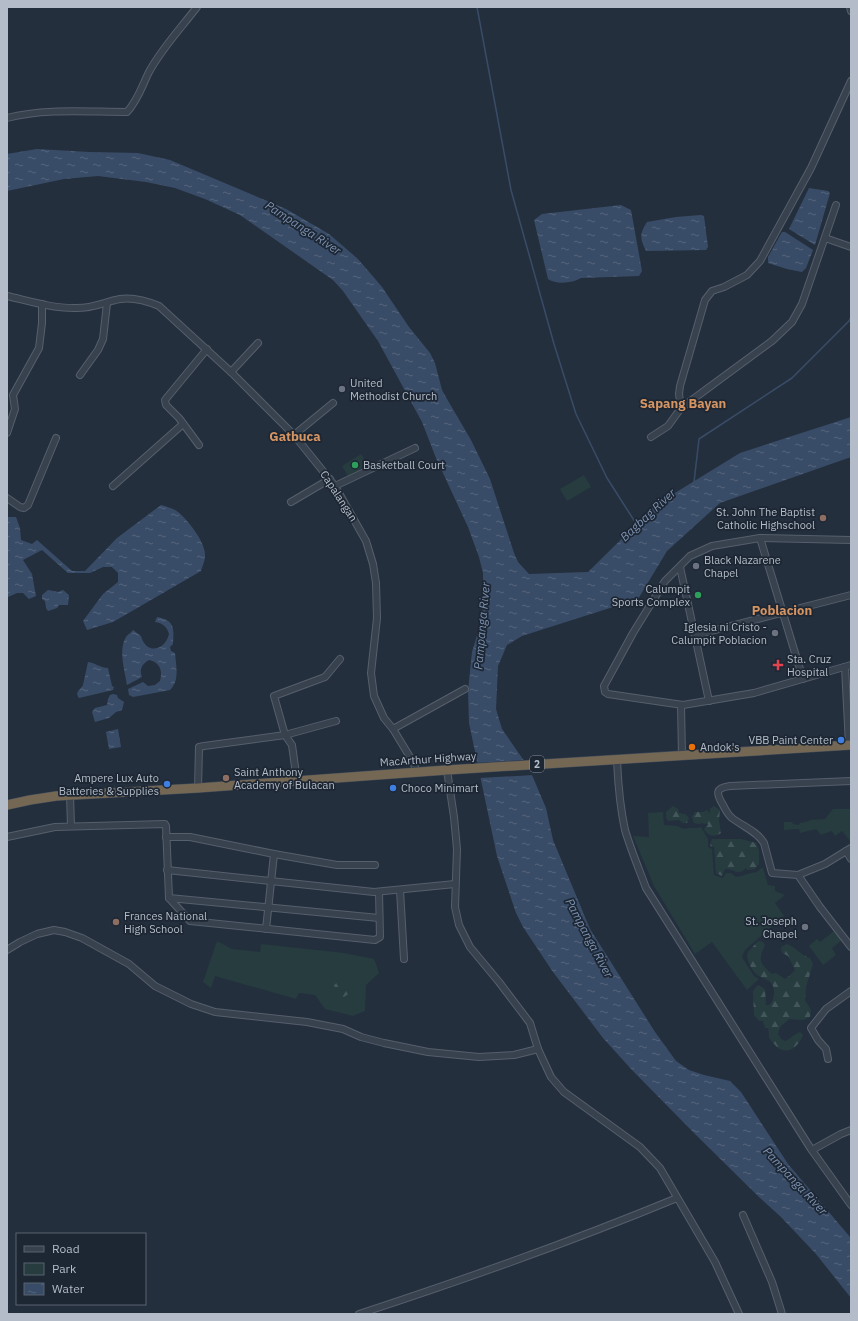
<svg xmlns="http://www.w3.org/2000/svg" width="858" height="1321" font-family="'IBM Plex Sans',sans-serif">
  <defs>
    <pattern id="forest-firs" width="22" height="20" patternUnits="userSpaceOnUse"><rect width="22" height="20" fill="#263c3f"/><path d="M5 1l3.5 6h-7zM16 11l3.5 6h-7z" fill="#435659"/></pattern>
    <pattern id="water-ripples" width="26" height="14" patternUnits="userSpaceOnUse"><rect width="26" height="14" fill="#394c67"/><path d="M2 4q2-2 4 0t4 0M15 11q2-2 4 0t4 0" fill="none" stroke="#53647b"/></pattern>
  </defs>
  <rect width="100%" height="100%" fill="#242f3e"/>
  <g fill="#263c3f">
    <polygon points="361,454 368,465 348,476 342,466"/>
    <polygon points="584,475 591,487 567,501 560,489"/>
    <polygon points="833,809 851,809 851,840 850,841 842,831 835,836 832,831 821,835 816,829 800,833 799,829 784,830 784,822 792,822 793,824 799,825 800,823 809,821 810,820 825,819"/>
    <path d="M663,812L664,825L677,826L684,829C690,827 695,829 701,827L708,839V847L712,849L714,875L723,878L726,873H731L736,877C743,876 749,873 757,872L761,868H763L768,885L775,886V891L785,895L775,903L784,916L745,950L742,957L754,976L759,979L747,990L712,942L695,954L654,886L633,836L649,837L648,813Z"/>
    <polygon points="834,931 842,940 832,948 836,955 823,965 809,946 817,939 820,942"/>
    <polygon points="217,941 232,949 260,952 261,944 344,953 374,959 376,964 379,973 366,985 365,1011 353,1016 325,1009 315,995 299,993 296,999 215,976 211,988 203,982"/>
  </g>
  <g fill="url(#forest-firs)">
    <polygon points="673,806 678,809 679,813 685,814 689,818 687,823 683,823 679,820 668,821 666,817 666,812"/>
    <path d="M714,806L720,810L719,820L721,833C714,838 708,836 704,829L708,825L707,823L705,824L702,823L698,824L694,823L692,817L695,812H703L707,810L710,813V809Z"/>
    <path d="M712,839H741L756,843L759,851V864L755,869L747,870L746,868C737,877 735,868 725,869L722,876L716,873L714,847L710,846Z"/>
    <path d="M758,941L763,942L765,945C758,960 759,963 772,974L776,973L785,979L789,976L795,970L788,956L782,953L781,947L787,944C796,947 801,956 810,958L813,964L806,987L805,1000L811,1010L810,1017L803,1020L789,1019L780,1027L778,1034L781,1039L785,1041C791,1039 794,1034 800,1032L803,1035C798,1048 786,1057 775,1045C773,1043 770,1040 769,1037C769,1034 769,1031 768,1028H765L763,1021H759L754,1015L753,991L758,985L765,989L766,1005H769C775,1000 776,987 770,982C766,979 760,977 756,974C751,969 749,963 747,957L748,952Z"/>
    <polygon points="339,981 345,981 351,986 350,993 344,997 336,995 336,991 335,990 334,985"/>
  </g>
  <g fill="url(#water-ripples)">
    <polygon points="37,149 89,152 138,153 170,160 286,209 329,234 358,259 382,287 409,327 430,353 435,363 442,390 447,399 471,440 490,479 514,553 518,562 529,574 588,572 657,504 740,453 851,417 851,457 720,503 667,551 638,599 522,636 507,645 498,666 496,709 502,729 529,768 546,808 553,840 590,929 655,1032 676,1061 689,1070 704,1075 730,1081 741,1092 788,1164 850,1237 851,1239 851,1298 816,1254 781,1217 759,1197 694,1133 632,1070 603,1038 553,972 523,927 516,913 497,856 469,723 468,691 472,652 482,619 483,605 483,573 479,557 468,527 436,458 422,422 378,341 343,291 333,280 240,215 205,199 175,188 146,182 98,176 64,179 7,191 7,154"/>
    <polygon points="809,188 828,191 830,193 815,245 789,229"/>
    <path d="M621,205L631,210L642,271L639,276L581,278C572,283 557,285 548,279L534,220L542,214Z"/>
    <path d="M701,215L704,216L708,247L706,250L646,251C640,239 639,234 647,222L676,217Z"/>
    <polygon points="782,232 785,232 813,250 806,268 802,272 787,269 768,263 768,257"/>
    <path d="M161,505C167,507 173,508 178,512C188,520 206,543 205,556C205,561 202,567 201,571L113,622L87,630L83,621L103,594L118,582V573L112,567H103L90,573H68L42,550L23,560L32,574L36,596L29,599L23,593H17L8,597V517H16L20,528L21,540L32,544L37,540L72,571H85L117,538Z"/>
    <polygon points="48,590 58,592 63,590 69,595 68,605 59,605 57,608 48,611 46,608 45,601 42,599 42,595"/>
    <path d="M157,617C175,620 174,629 173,644L170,647L171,651L175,653C176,666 180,681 170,690L133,697L129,695L128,689L143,682L148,686L155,685L160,681C163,671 160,662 149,660C142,664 139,669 142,677L127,685C125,671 118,650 126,637C128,634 131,633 133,630L141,636C146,655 165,651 169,634C167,627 163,623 155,622Z"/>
    <path d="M88,662C95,663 101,668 108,668L112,686L114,687L113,690L79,698C74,692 81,689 83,685Z"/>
    <polygon points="113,694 117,695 118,698 124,702 122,710 116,712 109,718 95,722 92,712 95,708 107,705 108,699 110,695"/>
    <polygon points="118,729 121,747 109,749 106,732"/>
  </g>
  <polygon fill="#242f3e" points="526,760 531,767 534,775 479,778 476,763"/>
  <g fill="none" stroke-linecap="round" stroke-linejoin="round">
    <g stroke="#394c67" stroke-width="1.5">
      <polyline points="477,7 511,190 554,344 576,414 607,478 637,525"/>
      <polyline points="694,482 699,439 792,378 849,321 851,317"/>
    </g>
    <defs>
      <g id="minor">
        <polyline points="850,7 851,11"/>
        <path d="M7,118C46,108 87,112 127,112C138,100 142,86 149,72C162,48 181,28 197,7"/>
        <polyline points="825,238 851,247"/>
        <path d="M7,296C29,301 51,308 74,308C92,309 104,302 120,299C133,297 147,301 159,306L231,372L294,435L335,486L366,541L373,564L376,583L377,618L371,673L374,696L384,718L393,729L413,762L417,772"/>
        <polyline points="231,372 258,343"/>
        <polyline points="80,375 98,350 103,339 107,303"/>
        <polyline points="681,408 679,394 680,386 705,300 712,291 724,287 747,275 760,261 811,168 851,81"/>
        <polyline points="7,433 15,409 13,395 39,348 42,323 42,304"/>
        <polyline points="294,435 333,403"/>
        <polyline points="651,437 668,426 681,408 772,341 792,322 802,304 836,205"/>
        <polyline points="199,445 179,418 166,405 165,400 207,349"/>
        <polyline points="113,486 183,424"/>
        <polyline points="335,486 415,448"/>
        <polyline points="7,498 20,507 24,508 28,505 56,438"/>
        <polyline points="291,502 330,479"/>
        <polyline points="760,538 803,679"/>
        <polyline points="851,540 760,538 712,546 690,556 665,581 633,633 604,686 605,692 608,694 683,705 754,693 851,665"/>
        <polyline points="680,567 709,701"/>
        <polyline points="696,635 851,595"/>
        <polyline points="845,667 849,745"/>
        <polyline points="681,705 682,756"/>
        <polyline points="393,729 465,689"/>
        <path d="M617,760C618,783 620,807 625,830C631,850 639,869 646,888L811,1149L851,1205"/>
        <polyline points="447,770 454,817 457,849 455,907 459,925 470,947 499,982 530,1023 538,1049 551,1077 564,1092 640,1147 660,1168 715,1262 739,1314"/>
        <polyline points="297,781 292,745 285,735 274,696 325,677 340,659"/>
        <path d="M851,781L730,786C715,788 716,793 723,805C725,809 728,815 732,818C742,826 757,831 764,843L772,873L798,875L820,907L851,947"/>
        <polyline points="198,788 199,747 204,746 285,735 336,721"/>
        <polyline points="70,795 71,826"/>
        <polyline points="7,837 55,827 165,824 166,826 169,898 190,921 375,940 380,937 379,892"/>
        <polyline points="166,837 190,837 274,854 337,865 375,865"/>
        <polyline points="846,851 851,859"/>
        <polyline points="167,870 374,892 455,884"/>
        <polyline points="798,875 825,864 851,848"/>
        <polyline points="400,890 404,959"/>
        <polyline points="169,898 379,918"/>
        <polyline points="266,929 274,854"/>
        <polyline points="7,950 20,942 37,934 54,930 65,932 82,938 129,964 155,986 191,1004 215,1012 307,1022 343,1029 361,1037 384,1043 428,1052 479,1057 514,1055 538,1049"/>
        <polyline points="828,1059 826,1049 818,1040 811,1028 826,1009 851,991"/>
        <polyline points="812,1150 841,1134 851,1130"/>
        <polyline points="743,1215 772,1282 782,1314"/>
        <path d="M359,1314C466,1279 573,1241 677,1198"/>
      </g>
      <polyline id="highway" points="7,805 30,800 56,796 198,788 447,770 851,745"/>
    </defs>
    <use href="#minor" stroke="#565f6c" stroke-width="8"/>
    <use href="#highway" stroke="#434c59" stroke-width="10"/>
    <use href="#minor" stroke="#38414e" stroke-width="6"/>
    <use href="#highway" stroke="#746855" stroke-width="9"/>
  </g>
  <g fill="#6b7280" stroke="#1d2633" stroke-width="1.5">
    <circle cx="342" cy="389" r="4"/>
    <circle cx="696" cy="566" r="4"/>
    <circle cx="775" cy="633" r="4"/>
    <circle cx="805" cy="927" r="4"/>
  </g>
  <g fill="#2e9e5b" stroke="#1d2633" stroke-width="1.5">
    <circle cx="355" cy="465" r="4"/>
    <circle cx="698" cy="595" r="4"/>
  </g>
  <g fill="#8d6e63" stroke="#1d2633" stroke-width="1.5">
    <circle cx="823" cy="518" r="4"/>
    <circle cx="226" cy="778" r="4"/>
    <circle cx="116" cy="922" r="4"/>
  </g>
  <path fill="#e0444e" stroke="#1d2633" stroke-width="1.5" d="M776 659h4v4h4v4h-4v4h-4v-4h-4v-4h4z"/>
  <g fill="#3f7fe0" stroke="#1d2633" stroke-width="1.5">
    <circle cx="841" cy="740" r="4"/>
    <circle cx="167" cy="784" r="4"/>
    <circle cx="393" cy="788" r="4"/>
  </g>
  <circle fill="#e8710a" stroke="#1d2633" stroke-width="1.5" cx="692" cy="747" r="4"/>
  <g text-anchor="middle" stroke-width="3.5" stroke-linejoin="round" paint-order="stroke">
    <rect fill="#1d2633" stroke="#878f9c" stroke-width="1" x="530" y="756" width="14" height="16" rx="3"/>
    <g font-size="10" font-weight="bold" fill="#b4bcc9">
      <text x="537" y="768">2</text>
    </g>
    <g font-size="11" fill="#b4bcc9" stroke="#1d2633" text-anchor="start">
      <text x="350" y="387">United<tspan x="350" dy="13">Methodist Church</tspan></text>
      <text x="363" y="469">Basketball Court</text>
      <text x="815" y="516" text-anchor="end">St. John The Baptist<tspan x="815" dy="13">Catholic Highschool</tspan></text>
      <text x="704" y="564">Black Nazarene<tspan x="704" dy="13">Chapel</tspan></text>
      <text x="690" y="593" text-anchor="end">Calumpit<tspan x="690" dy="13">Sports Complex</tspan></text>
      <text x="767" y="631" text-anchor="end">Iglesia ni Cristo -<tspan x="767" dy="13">Calumpit Poblacion</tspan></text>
      <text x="787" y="663">Sta. Cruz<tspan x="787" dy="13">Hospital</tspan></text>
      <text x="833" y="744" text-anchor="end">VBB Paint Center</text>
      <text x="700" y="751">Andok's</text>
      <text x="234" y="776">Saint Anthony<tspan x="234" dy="13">Academy of Bulacan</tspan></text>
      <text x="159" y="782" text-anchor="end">Ampere Lux Auto<tspan x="159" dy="13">Batteries &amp; Supplies</tspan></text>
      <text x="401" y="792">Choco Minimart</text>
      <text x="124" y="920">Frances National<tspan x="124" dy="13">High School</tspan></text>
      <text x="797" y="925" text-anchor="end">St. Joseph<tspan x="797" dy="13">Chapel</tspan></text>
    </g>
    <g font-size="11" fill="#b4bcc9" stroke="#1d2633">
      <text transform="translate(339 496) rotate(57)" y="4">Capalangan</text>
      <text transform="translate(428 759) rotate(-4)" y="4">MacArthur Highway</text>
    </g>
    <g font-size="12" font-style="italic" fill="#7c92b1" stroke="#1d2633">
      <text transform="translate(303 228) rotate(33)" y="4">Pampanga River</text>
      <text transform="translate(648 515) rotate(-43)" y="4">Bagbag River</text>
      <text transform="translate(482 626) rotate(-85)" y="4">Pampanga River</text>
      <text transform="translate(589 938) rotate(62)" y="4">Pampanga River</text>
      <text transform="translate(795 1181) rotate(47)" y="4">Pampanga River</text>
    </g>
    <g font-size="13" font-weight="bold" fill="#d59563" stroke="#1d2633">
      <text x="683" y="408">Sapang Bayan</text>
      <text x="295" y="441">Gatbuca</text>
      <text x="782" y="615">Poblacion</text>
    </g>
  </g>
  <rect width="858" height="1321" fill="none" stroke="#b4bcc9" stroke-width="16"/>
  <rect x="16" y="1233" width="130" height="72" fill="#1d2633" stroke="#59626f"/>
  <rect x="24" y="1246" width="20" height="6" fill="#38414e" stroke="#59626f"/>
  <text x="52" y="1253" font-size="12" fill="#b4bcc9">Road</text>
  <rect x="24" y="1263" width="20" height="12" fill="#263c3f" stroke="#59626f"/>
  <text x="52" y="1273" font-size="12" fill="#b4bcc9">Park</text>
  <rect x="24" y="1283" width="20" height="12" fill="url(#water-ripples)" stroke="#59626f"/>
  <text x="52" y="1293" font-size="12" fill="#b4bcc9">Water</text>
</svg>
